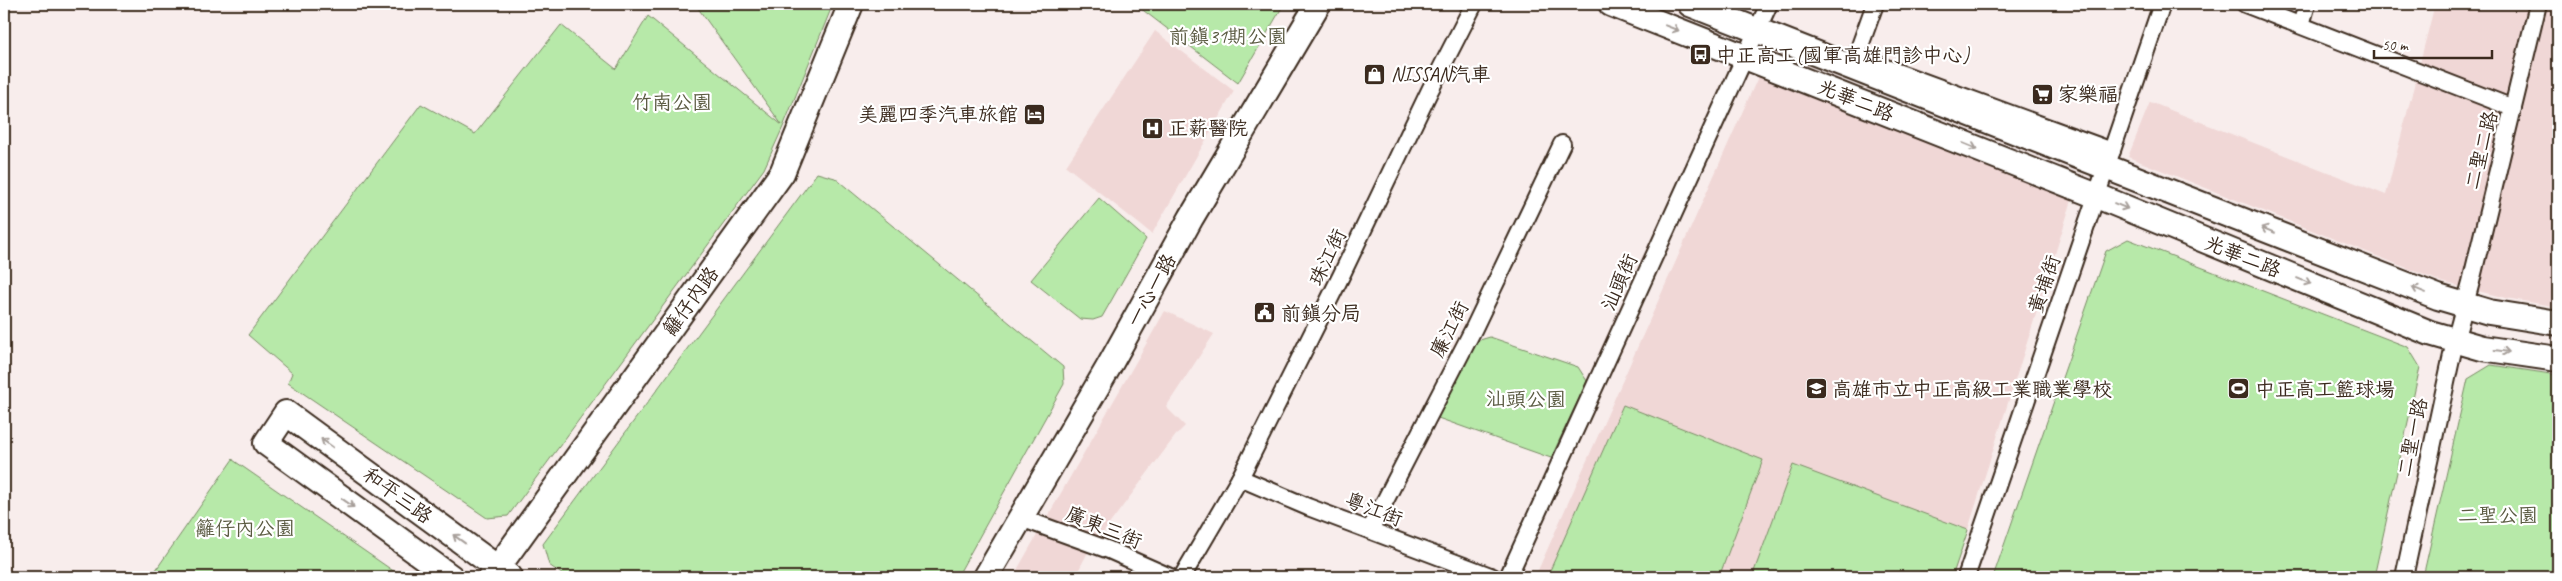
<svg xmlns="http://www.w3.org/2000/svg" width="2562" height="581" font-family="Caveat,'LXGW WenKai TC',sans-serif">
  <rect width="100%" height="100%" fill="#f8edec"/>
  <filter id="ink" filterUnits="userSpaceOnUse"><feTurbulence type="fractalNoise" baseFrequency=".02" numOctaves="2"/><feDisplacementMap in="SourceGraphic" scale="10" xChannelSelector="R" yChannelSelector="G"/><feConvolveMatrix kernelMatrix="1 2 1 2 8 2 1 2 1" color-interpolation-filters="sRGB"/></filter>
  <g filter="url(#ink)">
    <g fill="#f0d7d6">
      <polygon points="2435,4 2558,4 2558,307 2506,298 2442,282 2128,157 2150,102 2386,195"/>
      <polygon points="1155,31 1234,91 1152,234 1066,166"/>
      <polygon points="1758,77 2072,200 1953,577 1535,577"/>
      <polygon points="1165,311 1214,334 1166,407 1185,426 1176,435 1087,554 1075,577 1013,577"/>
    </g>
    <g fill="#b7e9a9" stroke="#798a64">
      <polygon points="695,4 833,4 783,127 764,169 508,516 487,518 288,383 292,373 248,335 421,104 475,134 561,25 616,69 648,16 782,125"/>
      <polygon points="1135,4 1284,4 1238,83"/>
      <polygon points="817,173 835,178 1063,367 1064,384 957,577 566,577 549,565 543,544"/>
      <polygon points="1099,198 1146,239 1102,317 1093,320 1080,319 1031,280"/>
      <polygon points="2128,239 2408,347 2420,367 2374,577 1993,577 2106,251"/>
      <polygon points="1490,337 1578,367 1587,381 1551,458 1438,418 1473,342"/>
      <polygon points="2491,365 2558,375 2558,577 2423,577 2468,379"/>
      <polygon points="1623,405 1763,460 1719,577 1554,577 1548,575"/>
      <polygon points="233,459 233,460 402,577 151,577"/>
      <polygon points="1793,465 1968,530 1952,577 1752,577"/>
    </g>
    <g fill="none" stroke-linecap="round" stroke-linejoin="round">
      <defs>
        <g id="street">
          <polyline points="1875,4 1856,57 2112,151"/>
          <polyline points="2245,4 2513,108"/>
          <polyline points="2301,25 2307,4"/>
          <polyline points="1240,478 1308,507 1493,577"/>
          <polyline points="1021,518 1109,550 1170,577"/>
          <polyline points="1370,530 1474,328 1562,144"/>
          <polyline points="1182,577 1240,478 1341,276 1430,90 1474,4"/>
          <polyline points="1508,577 1769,4"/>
          <polyline points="1966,577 2162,4"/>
          <polyline points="2404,577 2455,341 2471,282 2538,4"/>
        </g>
        <g id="secondary">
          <polyline points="1611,4 2097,196 2430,333 2482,348 2558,359"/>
          <polyline points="1690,4 2438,297 2489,312 2558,323"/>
          <polyline points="451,577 266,443 286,413 510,577"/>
          <polyline points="491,577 782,173 851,4"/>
          <polyline points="986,577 1108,368 1191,218 1318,4"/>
        </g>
      </defs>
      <use href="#street" stroke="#3b2a1e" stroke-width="20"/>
      <use href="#secondary" stroke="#3b2a1e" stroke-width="28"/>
      <use href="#street" stroke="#fff" stroke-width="16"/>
      <use href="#secondary" stroke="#fff" stroke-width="24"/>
    </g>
    <defs><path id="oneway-shaft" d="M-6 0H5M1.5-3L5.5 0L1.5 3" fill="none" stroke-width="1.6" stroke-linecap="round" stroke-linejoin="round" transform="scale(1.25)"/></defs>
    <g stroke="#a79f9a">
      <use href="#oneway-shaft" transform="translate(1672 28) rotate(21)"/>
      <use href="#oneway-shaft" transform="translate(1970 146) rotate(22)"/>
      <use href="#oneway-shaft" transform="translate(2121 206) rotate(22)"/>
      <use href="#oneway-shaft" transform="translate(2268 230) rotate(-158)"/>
      <use href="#oneway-shaft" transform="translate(2304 281) rotate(22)"/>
      <use href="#oneway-shaft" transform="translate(2419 290) rotate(-158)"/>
      <use href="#oneway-shaft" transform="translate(2502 351) rotate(8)"/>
      <use href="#oneway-shaft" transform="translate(327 443) rotate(-144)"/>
      <use href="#oneway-shaft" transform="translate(348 503) rotate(36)"/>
      <use href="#oneway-shaft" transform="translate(459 539) rotate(-144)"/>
    </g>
  </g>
  <defs>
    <symbol id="bus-square" viewBox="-11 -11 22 22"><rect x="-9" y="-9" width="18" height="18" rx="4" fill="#3b2a1e" stroke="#fff"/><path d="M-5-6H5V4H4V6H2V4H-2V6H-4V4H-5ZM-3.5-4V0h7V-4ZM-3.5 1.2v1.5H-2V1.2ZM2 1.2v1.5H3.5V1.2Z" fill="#fff"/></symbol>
    <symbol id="shop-square" viewBox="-11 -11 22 22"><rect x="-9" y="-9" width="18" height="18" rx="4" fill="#3b2a1e" stroke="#fff"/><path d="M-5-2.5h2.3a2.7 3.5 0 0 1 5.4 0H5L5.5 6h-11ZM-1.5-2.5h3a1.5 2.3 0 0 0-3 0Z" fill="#fff"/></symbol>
    <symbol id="supermarket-square" viewBox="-11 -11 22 22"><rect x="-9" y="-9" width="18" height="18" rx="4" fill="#3b2a1e" stroke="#fff"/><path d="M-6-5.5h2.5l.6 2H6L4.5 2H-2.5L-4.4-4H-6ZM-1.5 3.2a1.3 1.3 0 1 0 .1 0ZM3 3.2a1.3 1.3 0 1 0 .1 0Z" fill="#fff"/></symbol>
    <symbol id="hotel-square" viewBox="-11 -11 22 22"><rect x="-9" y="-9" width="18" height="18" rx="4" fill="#3b2a1e" stroke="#fff"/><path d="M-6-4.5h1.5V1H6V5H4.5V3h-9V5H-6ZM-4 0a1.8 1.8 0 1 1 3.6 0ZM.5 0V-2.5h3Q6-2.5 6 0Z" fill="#fff"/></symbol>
    <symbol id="hospital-square" viewBox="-11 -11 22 22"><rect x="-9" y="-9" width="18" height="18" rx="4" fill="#3b2a1e" stroke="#fff"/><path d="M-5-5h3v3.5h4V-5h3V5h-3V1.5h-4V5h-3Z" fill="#fff"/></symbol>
    <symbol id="civic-square" viewBox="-11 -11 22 22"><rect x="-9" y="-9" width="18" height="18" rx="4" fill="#3b2a1e" stroke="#fff"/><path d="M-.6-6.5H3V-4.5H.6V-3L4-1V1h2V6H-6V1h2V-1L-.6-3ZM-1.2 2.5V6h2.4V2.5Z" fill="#fff"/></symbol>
    <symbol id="school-square" viewBox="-11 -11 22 22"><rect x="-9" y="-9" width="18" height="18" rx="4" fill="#3b2a1e" stroke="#fff"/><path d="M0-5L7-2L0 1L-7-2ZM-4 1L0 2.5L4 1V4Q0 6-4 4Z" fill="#fff"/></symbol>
    <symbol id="stadium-square" viewBox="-11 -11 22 22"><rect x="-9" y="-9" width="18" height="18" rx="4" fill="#3b2a1e" stroke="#fff"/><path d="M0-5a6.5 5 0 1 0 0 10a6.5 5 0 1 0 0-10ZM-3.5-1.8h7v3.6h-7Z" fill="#fff"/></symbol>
  </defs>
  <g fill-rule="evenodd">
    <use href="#bus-square" x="1688" y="42" width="25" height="25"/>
    <use href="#shop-square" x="1362" y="62" width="25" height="25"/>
    <use href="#supermarket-square" x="2030" y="82" width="25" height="25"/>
    <use href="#hotel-square" x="1022" y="102" width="25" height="25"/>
    <use href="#hospital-square" x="1140" y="116" width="25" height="25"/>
    <use href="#civic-square" x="1252" y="300" width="25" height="25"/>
    <use href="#school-square" x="1804" y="376" width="25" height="25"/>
    <use href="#stadium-square" x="2226" y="376" width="25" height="25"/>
  </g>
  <g text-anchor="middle" stroke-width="4.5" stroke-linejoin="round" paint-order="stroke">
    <g font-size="20" fill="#5a5a41" stroke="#fff">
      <text x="1228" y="43">前鎮31期公園</text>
      <text x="672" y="109">竹南公園</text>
      <text x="1526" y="406">汕頭公園</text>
      <text x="2498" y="522">二聖公園</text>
      <text x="245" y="535">籬仔內公園</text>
    </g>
    <g font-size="20" fill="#3b2a1e" stroke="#fff" text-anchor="start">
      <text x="1716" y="62">中正高工(國軍高雄門診中心)</text>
      <text x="1391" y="81">NISSAN汽車</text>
      <text x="2058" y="101">家樂福</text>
      <text x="1018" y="121" text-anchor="end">美麗四季汽車旅館</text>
      <text x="1168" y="135">正薪醫院</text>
      <text x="1281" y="320">前鎮分局</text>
      <text x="1832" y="396">高雄市立中正高級工業職業學校</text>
      <text x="2255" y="396">中正高工籃球場</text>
    </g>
    <g font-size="20" fill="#3b2a1e" stroke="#fff">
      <text transform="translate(1856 100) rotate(22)" y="7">光華二路</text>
      <text transform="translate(2481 150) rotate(-76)" y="7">二聖二路</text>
      <text transform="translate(2243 256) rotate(22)" y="7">光華二路</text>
      <text transform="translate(1327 257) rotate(-64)" y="7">珠江街</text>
      <text transform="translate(1619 282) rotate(-66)" y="7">汕頭街</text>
      <text transform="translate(2044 284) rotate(-71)" y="7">黃埔街</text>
      <text transform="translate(1151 290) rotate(-61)" y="7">一心一路</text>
      <text transform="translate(690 301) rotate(-54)" y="7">籬仔內路</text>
      <text transform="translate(1449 329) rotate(-63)" y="7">廉江街</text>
      <text transform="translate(2412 437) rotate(-78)" y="7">二聖一路</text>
      <text transform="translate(398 495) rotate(36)" y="7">和平三路</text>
      <text transform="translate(1374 509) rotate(21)" y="7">粵江街</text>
      <text transform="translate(1104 527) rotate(22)" y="7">廣東三街</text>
    </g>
  </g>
  <rect width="2562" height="581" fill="none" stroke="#fff" stroke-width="20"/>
  <rect x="10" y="10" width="2542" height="561" fill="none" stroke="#3b2a1e" stroke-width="2" filter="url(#ink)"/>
  <path d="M2374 50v8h118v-8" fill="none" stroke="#3b2a1e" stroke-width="2.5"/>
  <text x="2382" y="50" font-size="15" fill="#3b2a1e" stroke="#ffffff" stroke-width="4" paint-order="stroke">50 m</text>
</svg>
